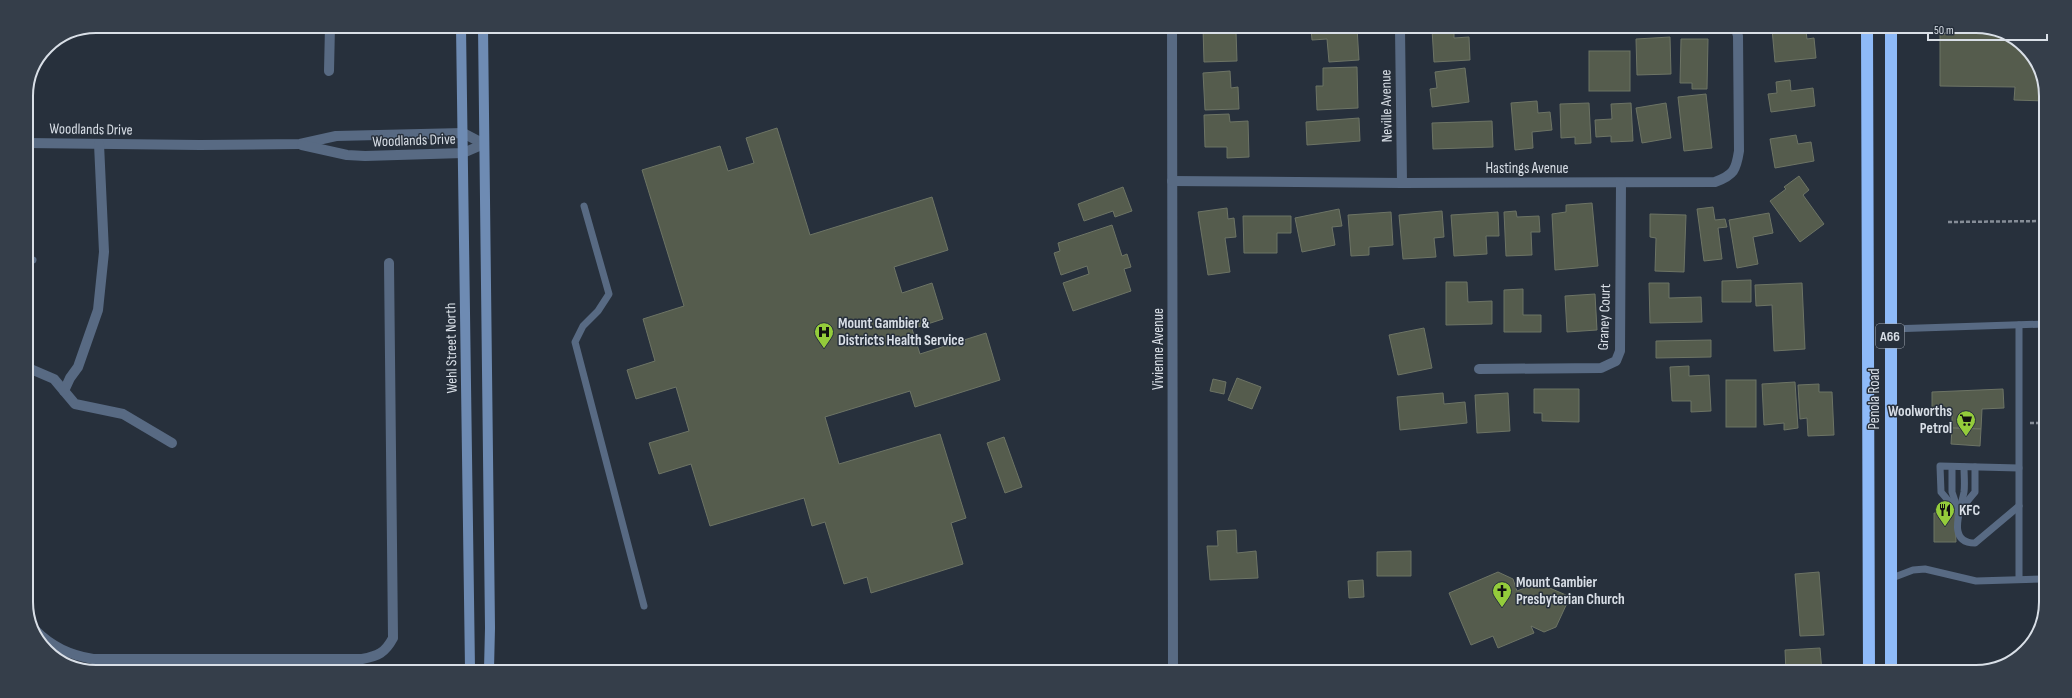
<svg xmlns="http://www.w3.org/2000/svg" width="2072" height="698" font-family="'Sofia Sans Condensed',sans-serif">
  <rect width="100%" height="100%" fill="#27303c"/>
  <g fill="#555c4d" stroke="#6d7465">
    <polygon points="1203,28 1258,28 1258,31 1236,31 1237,61 1204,62"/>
    <polygon points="1311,28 1357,28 1359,60 1329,62 1327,39 1312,40"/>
    <polygon points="1432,29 1454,29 1454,38 1469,37 1470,60 1434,62"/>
    <polygon points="1772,29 1792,29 1792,32 1806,31 1807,39 1814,38 1816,58 1775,62"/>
    <polygon points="1940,30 1998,30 2031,53 2046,91 2046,101 2014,100 2015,87 1940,86"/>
    <polygon points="1670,37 1671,74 1637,75 1636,39"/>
    <polygon points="1681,39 1708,39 1707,89 1692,89 1692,83 1680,83"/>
    <rect x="1589" y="51" width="41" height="40"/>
    <polygon points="1357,67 1358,108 1317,110 1316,86 1323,86 1323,68"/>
    <polygon points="1465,68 1469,102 1432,107 1430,89 1437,88 1435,72"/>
    <polygon points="1230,71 1231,88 1238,87 1239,109 1205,110 1203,73"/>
    <polygon points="1790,80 1791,91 1813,88 1815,106 1771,112 1768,94 1777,93 1776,82"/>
    <polygon points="1706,94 1712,148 1684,151 1678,97"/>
    <polygon points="1537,101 1538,113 1550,112 1552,130 1532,132 1533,148 1515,150 1511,103"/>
    <polygon points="1589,103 1591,143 1575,144 1575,137 1561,138 1560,104"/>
    <polygon points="1631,103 1633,141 1611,142 1611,136 1596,137 1595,120 1612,119 1611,104"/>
    <polygon points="1666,103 1671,138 1642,143 1636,108"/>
    <polygon points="1229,114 1230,122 1248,121 1249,157 1227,158 1227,147 1205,147 1204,115"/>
    <polygon points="1359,118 1360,141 1307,145 1306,122"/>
    <polygon points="1492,121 1493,147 1433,149 1432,123"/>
    <polygon points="777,128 810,235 932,197 948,250 894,267 902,293 932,283 943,319 912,329 920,354 986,333 1000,380 915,407 910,391 825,417 839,464 940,434 966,518 951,523 963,564 871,593 867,577 844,584 825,522 812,526 804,498 710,526 691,464 659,474 649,443 689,431 676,387 636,399 627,370 655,361 643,319 684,306 642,170 720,146 728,171 754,163 746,138"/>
    <polygon points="1796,135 1798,144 1811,142 1814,161 1775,168 1770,139"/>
    <polygon points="1799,176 1809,190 1803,195 1824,224 1800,242 1770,201 1786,189 1784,187"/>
    <polygon points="1123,187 1132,211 1115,217 1113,211 1084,221 1078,204"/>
    <polygon points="1592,203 1598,266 1555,270 1552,214 1566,212 1566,205"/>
    <polygon points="1713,207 1715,220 1725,219 1727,227 1718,228 1722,259 1704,261 1697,209"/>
    <polygon points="1227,208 1228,219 1234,218 1236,237 1225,238 1230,272 1208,275 1198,212"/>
    <polygon points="1339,209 1342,226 1332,227 1335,245 1302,252 1295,218"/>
    <polygon points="1442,211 1444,237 1434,238 1436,257 1403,259 1399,215"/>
    <polygon points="1516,211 1517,217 1539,216 1540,232 1531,232 1532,255 1506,256 1504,212"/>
    <polygon points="1391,212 1393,245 1369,247 1369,255 1351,256 1348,215"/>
    <polygon points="1498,212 1499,236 1486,236 1487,254 1454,256 1451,215"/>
    <polygon points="1769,213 1773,233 1753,237 1758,264 1737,268 1729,220"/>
    <polygon points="1650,214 1686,215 1684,272 1655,271 1656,238 1650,237"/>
    <polygon points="1243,216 1291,216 1291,233 1277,233 1277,253 1244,253"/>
    <polygon points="1112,225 1122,256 1127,254 1131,267 1124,269 1131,291 1073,311 1063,283 1089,274 1087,266 1061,275 1054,253 1060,251 1058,243"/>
    <polygon points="1751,280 1751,302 1722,302 1722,281"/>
    <polygon points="1446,282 1467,282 1468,302 1492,301 1492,324 1446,325"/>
    <polygon points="1649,283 1669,283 1669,298 1701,297 1702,322 1650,323"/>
    <polygon points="1802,283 1805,349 1774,351 1772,305 1756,306 1755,285"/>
    <polygon points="1523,289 1523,315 1541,315 1541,332 1504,332 1504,290"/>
    <polygon points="1595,294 1597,330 1567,332 1565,296"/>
    <polygon points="1424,328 1432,368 1398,375 1389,335"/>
    <polygon points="1711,340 1711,357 1656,358 1656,341"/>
    <polygon points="1689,366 1689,376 1709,375 1711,411 1691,412 1691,401 1672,401 1670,367"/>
    <polygon points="1237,378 1261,387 1252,409 1228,400"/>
    <polygon points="1213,379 1226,382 1224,394 1210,391"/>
    <rect x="1726" y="380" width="30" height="47"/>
    <polygon points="1795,382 1798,428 1784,430 1784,423 1764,425 1762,384"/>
    <polygon points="1819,384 1819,392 1832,392 1834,435 1808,436 1807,418 1800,419 1798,385"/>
    <polygon points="1534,389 1579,389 1579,422 1542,421 1542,413 1534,413"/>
    <polygon points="2003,389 2004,408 1982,409 1981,429 1952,428 1952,411 1932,412 1932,392"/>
    <polygon points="1443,393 1444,404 1465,402 1467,423 1400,430 1397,397"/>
    <polygon points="1508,393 1510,431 1477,433 1475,395"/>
    <polygon points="1952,428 1981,429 1980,446 1951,444"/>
    <polygon points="1004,437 1022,487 1005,493 987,443"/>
    <polygon points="1934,513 1955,513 1956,542 1934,542"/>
    <polygon points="1236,530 1237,553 1256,551 1258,578 1210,580 1207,546 1218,546 1217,531"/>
    <polygon points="1411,551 1411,576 1377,576 1377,552"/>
    <polygon points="1498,572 1513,579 1517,591 1538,583 1566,595 1568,601 1556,627 1544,632 1531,626 1534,633 1498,648 1493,636 1471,645 1449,593"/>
    <polygon points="1819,572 1824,635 1800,636 1795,574"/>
    <polygon points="1363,580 1364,597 1349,598 1348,581"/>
    <polygon points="1820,648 1822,672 1786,672 1785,650"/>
  </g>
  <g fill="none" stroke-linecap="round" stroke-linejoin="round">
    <g stroke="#868d97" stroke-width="2.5" stroke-dasharray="4 2" stroke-linecap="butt">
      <polyline points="1948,222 2045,221"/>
      <polyline points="2030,423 2044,423"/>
    </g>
    <g stroke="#586a83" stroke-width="7">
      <polyline points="584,206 609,294 598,311 583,326 575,342 644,606"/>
      <polyline points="26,259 33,260"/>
      <polyline points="1890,329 2044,324"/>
      <polyline points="1952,467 1952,492 1958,510"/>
      <path d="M1964,467C1964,475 1965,484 1964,492C1961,509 1946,543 1975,543L2019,506"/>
      <polyline points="1960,510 1975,492 1975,467"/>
      <polyline points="1958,512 1941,492 1940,466 2019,468"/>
      <polyline points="1892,578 1913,570 1925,569 1976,581 2043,579"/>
      <polyline points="2019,579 2019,325"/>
    </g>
    <g stroke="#586a83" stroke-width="10">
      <polyline points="1172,28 1173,670"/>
      <polyline points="1400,29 1402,183"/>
      <polyline points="329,71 330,26"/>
      <polyline points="26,143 200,145 300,144 336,136 463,133 484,144"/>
      <polyline points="302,145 347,155 365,156 463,153 484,144"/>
      <path d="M1172,181L1402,183L1715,182C1734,175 1736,170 1739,151L1738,36L1736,29"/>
      <polyline points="26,367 54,379 75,404 123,414 172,443"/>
      <polyline points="1479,369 1601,368 1616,361 1620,351 1621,183"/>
      <polyline points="64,391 70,378 78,367 98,310 104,252 99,144"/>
      <path d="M35,630C52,647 70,655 93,659H362C378,656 385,653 393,638L389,263"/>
    </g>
    <g stroke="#6e8bb3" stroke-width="10">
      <polyline points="461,27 470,669"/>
      <polyline points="483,27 490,628 489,669"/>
    </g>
    <g stroke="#8ebaf8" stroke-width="12">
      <polyline points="1867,29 1869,672"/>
      <polyline points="1891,29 1891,672"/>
    </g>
  </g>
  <defs>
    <symbol id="hospital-pin" viewBox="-11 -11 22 30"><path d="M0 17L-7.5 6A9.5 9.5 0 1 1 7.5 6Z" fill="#94cc3b" stroke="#27303c"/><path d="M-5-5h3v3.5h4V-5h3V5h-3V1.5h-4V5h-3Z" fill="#111"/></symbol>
    <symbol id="supermarket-pin" viewBox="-11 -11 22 30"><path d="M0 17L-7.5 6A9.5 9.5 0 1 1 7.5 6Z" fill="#94cc3b" stroke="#27303c"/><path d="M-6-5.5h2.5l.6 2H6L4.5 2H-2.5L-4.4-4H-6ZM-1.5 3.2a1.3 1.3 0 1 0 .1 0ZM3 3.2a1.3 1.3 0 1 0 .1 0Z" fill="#111"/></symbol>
    <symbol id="restaurant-pin" viewBox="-11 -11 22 30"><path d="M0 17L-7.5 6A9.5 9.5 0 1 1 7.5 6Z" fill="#94cc3b" stroke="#27303c"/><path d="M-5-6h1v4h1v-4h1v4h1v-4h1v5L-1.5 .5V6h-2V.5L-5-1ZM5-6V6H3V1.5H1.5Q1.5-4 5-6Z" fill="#111"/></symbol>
    <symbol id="church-pin" viewBox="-11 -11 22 30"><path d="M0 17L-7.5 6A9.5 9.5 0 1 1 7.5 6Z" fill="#94cc3b" stroke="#27303c"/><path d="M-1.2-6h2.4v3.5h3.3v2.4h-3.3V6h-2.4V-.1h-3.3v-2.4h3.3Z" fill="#111"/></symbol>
  </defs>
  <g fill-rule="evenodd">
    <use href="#hospital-pin" x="813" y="321" width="22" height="30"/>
    <use href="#supermarket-pin" x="1955" y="409" width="22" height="30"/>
    <use href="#restaurant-pin" x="1934" y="499" width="22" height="30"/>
    <use href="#church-pin" x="1491" y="580" width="22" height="30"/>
  </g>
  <g text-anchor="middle" stroke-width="3" stroke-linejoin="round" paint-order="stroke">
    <rect fill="#27303c" stroke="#a4aab4" stroke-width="1" x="1876" y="324" width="28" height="24" rx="3"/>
    <g font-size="14" font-weight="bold" fill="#d9dfe7">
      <text x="1890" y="341">A66</text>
    </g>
    <g font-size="15" fill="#d9dfe7" stroke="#27303c">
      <text transform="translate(1386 106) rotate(-91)" y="5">Neville Avenue</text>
      <text transform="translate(91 129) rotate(1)" y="5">Woodlands Drive</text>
      <text transform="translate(414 140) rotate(-2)" y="5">Woodlands Drive</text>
      <text x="1527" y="173">Hastings Avenue</text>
      <text transform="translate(1604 317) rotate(-88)" y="5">Graney Court</text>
      <text transform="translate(451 348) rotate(-91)" y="5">Wehl Street North</text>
      <text transform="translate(1158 349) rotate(-90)" y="5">Vivienne Avenue</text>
      <text transform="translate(1874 399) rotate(-90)" y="5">Penola Road</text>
    </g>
    <g font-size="15" font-weight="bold" fill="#d9dfe7" stroke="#27303c" text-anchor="start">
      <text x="838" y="328">Mount Gambier &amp;<tspan x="838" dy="17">Districts Health Service</tspan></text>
      <text x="1952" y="416" text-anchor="end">Woolworths<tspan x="1952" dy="17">Petrol</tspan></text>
      <text x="1959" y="515">KFC</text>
      <text x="1516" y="587">Mount Gambier<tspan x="1516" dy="17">Presbyterian Church</tspan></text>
    </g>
  </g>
  <path d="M0 0H2072V698H0ZM96 33H1976A63 63 0 0 1 2039 96V602A63 63 0 0 1 1976 665H96A63 63 0 0 1 33 602V96A63 63 0 0 1 96 33Z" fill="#353e4a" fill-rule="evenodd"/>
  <path fill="none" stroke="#d9dfe7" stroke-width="2" d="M96 33H1976A63 63 0 0 1 2039 96V602A63 63 0 0 1 1976 665H96A63 63 0 0 1 33 602V96A63 63 0 0 1 96 33Z"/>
  <path d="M1928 34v6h119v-6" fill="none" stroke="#d9dfe7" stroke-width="2"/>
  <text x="1934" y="34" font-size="12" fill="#d9dfe7" stroke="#27303c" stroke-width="3" paint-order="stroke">50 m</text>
</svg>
